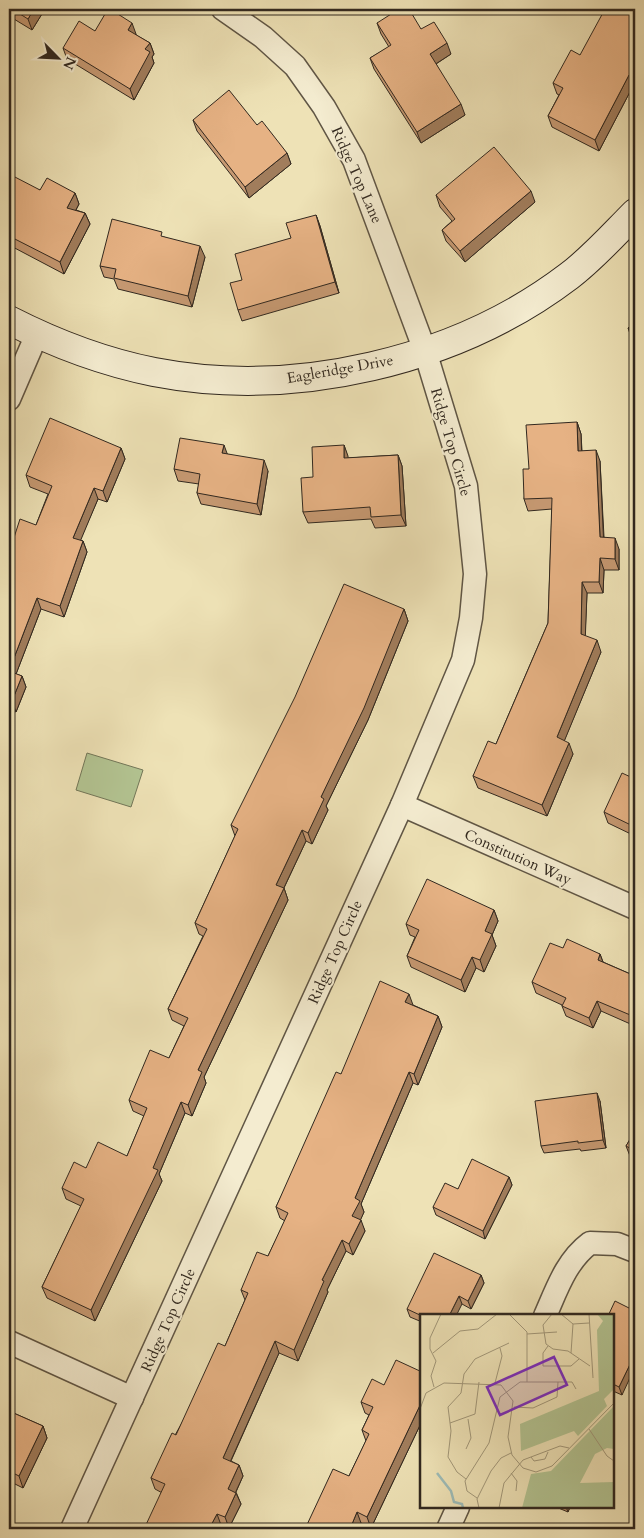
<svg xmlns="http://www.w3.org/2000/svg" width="644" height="1538" font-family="Cardo,serif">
  <rect width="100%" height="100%" fill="#eee2b6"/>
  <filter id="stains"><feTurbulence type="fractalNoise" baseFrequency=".004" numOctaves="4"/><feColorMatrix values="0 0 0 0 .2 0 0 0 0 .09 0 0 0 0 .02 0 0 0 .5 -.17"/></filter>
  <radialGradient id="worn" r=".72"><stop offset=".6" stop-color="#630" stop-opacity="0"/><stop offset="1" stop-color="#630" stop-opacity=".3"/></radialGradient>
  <polygon fill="#b3c492" stroke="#727658" points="87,753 143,770 131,807 76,790"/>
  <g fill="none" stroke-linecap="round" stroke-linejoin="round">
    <defs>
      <g id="minor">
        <polyline points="9,399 37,334"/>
        <polyline points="402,805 635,908"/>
        <path d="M545,1316C557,1289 566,1261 590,1243L617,1244L635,1251"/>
        <polyline points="9,1342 132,1398"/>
        <polyline points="72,1529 402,805 463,660 471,618 475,574 466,486 425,351 354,160 324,107 295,66 263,37 223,9"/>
        <polyline points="448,1529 458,1507"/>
      </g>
      <path id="secondary" d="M9,320C54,343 104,362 154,372C294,399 456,362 569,276C593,258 614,234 635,213"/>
    </defs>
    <use href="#minor" stroke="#605645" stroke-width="25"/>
    <use href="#secondary" stroke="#31281f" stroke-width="30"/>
    <use href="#minor" stroke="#f4ecd0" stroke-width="22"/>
    <use href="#secondary" stroke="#f4ecd0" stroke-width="28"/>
  </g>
  <g fill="#c69972" stroke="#31281f">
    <polygon points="9,9 45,9 32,30 9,16"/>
    <polygon points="635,14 635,87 633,86 599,151 552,127 548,116 559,95 557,94 553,83 580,55"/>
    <polygon points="377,23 421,29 451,54 436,64 465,115 421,143 374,69 370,58 389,47 381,34"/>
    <polygon points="95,31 136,34 136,35 150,43 154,54 152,57 154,63 134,100 67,59 63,48"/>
    <polygon points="193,120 257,125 287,153 291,164 249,198 197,131"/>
    <polygon points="9,186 40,190 75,193 79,204 76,210 85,213 90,224 64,274 9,245"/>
    <polygon points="436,195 535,202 465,262 446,241 442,230 452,221 440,207"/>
    <polygon points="316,215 320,226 339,293 242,321 238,310 291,238"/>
    <polygon points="164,237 205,257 192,307 118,289 114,279 104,277 100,266"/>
    <polygon points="635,322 635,343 632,340 628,328"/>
    <polygon points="577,422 581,434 582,451 600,461 604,537 619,549 619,570 604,570 603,593 587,593 585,636 601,652 564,741 573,754 547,816 478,788 473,776 496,744 548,623 552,509 528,511 524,499 529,469"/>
    <polygon points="344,445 348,458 398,455 402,466 406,526 375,528 371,519 308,523 303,512 313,477"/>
    <polygon points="121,448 125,459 107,502 98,499 80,540 83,541 87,552 64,617 41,609 16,674 22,676 26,687 16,712 9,709 9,553 36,525 48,494 30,487 26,475"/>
    <polygon points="227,454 268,471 261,515 201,504 197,493 199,484 178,481 174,469"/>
    <polygon points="404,609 408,621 368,720 326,806 328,810 312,844 306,841 284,888 288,900 204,1077 206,1083 192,1116 185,1113 159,1174 162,1181 95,1321 47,1298 42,1287 81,1206 66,1199 62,1188 86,1168 127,1156 144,1116 133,1111 129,1100 169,1058 184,1026 172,1020 168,1009 203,936 199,934 195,923 235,836 231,825"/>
    <polygon points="635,779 635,836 608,823 604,812"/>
    <polygon points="494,910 498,921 492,935 496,946 484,972 476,968 465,992 411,967 407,956 415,937 410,935 406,924"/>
    <polygon points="563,948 600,954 603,962 635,976 635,1026 601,1011 593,1028 566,1016 562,1006 562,1005 536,993 532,982"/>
    <polygon points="413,1005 438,1016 442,1027 418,1085 413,1083 361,1204 364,1212 360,1220 365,1231 353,1255 346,1251 327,1290 328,1292 298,1361 279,1353 231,1461 239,1465 243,1476 236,1492 241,1504 229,1528 221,1525 155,1489 151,1478 225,1346 245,1300 241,1290 268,1256 285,1221 280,1218 276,1207 341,1074"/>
    <polygon points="600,1101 606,1148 581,1151 580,1149 544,1153 541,1146"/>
    <polygon points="635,1131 635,1159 630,1156 626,1146"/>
    <polygon points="509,1177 512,1185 485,1239 436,1215 433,1207 458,1189"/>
    <polygon points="481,1275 484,1283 471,1309 462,1304 422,1316 422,1322 410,1317 407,1309"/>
    <polygon points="613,1316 622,1395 613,1391"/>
    <polygon points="422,1372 422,1421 371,1528 361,1523 359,1529 305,1529 349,1476 366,1441 362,1430 369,1415 365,1413 361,1402 384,1385"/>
    <polygon points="9,1411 43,1426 47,1438 23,1488 9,1481"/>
    <polygon points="556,1507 570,1507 568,1512"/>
  </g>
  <g fill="#a17d5c" stroke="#31281f">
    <polygon points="34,9 45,9 32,30 28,19"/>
    <polygon points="132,23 136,34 132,41 128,30"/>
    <polygon points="150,43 154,54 152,57 154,63 134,100 130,89 145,49"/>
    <polygon points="447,43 451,54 434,65 430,54"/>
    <polygon points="629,75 633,86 599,151 595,140"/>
    <polygon points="461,104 465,115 421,143 417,132"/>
    <polygon points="287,153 291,164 249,198 245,187"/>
    <polygon points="531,191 535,202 465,262 460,251"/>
    <polygon points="75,193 79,204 71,219 67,208"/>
    <polygon points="85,213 90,224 64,274 60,262"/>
    <polygon points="316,215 320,226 339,293 335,282"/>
    <polygon points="200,246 205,257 192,307 188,296"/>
    <polygon points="577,422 581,434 582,462 578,451"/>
    <polygon points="224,445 228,456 222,453"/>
    <polygon points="344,445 348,456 348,470 344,458"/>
    <polygon points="121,448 125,459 107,502 103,491"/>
    <polygon points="596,450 600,461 604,549 600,537"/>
    <polygon points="398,455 402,466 406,526 401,515"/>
    <polygon points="264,460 268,471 261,515 257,504"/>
    <polygon points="94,488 98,499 77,549 73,538"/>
    <polygon points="615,538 619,549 619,570 615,559"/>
    <polygon points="83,541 87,552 64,617 60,606"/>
    <polygon points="600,558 604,570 603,593 599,582"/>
    <polygon points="582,582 587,593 585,645 581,634"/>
    <polygon points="37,598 41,609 13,682 9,671"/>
    <polygon points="404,609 408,621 368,720 326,806 328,810 312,844 308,833 321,797"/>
    <polygon points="597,640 601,652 561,749 557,737"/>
    <polygon points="22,676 26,687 16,712 12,701"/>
    <polygon points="569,743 573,754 547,816 542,805"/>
    <polygon points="302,830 306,841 280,896 276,885"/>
    <polygon points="284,888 288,900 204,1077 206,1083 192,1116 188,1105 198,1070"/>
    <polygon points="494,910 498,921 492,935 496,946 484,972 480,960 485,931"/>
    <polygon points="600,954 604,965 598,960"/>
    <polygon points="472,957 476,968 465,992 461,980"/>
    <polygon points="409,994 413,1005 410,1013 405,1002"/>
    <polygon points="597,1001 601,1011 593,1028 589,1018"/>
    <polygon points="438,1016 442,1027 418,1085 414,1074"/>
    <polygon points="409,1072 413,1083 361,1204 364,1212 357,1228 352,1216 355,1198"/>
    <polygon points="597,1093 600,1101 606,1148 603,1140"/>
    <polygon points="181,1102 185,1113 159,1174 162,1181 95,1321 91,1310"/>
    <polygon points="509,1177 512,1185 485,1239 483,1231"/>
    <polygon points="361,1220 365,1231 353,1255 349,1244"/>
    <polygon points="342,1240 346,1251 327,1290 328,1292 298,1361 294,1350 322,1280"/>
    <polygon points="481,1275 484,1283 471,1309 468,1301"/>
    <polygon points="459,1296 462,1304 456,1316 449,1316"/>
    <polygon points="275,1341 279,1353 227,1469 223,1458"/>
    <polygon points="635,1354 635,1367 622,1395 619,1387"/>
    <polygon points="422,1401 422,1421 371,1528 367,1517"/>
    <polygon points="43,1426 47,1438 23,1488 19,1476"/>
    <polygon points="239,1465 243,1476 232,1500 228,1489"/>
    <polygon points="236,1493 241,1504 229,1528 225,1517"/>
    <polygon points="566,1507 570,1507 568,1512"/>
    <polygon points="357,1512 361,1523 359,1529 350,1529"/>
    <polygon points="217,1514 221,1525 219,1529 209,1529"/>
  </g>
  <g fill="#e6b284" stroke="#31281f">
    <polygon points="12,9 34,9 28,19"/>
    <polygon points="108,9 110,9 132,23 128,30 150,43 145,49 150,52 130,89 63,48 79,21 95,31"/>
    <polygon points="399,9 409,9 421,29 434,22 447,43 430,54 461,104 417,132 370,58 391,45 377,23"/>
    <polygon points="605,9 625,9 635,14 635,27 633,31 635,32 635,78 629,75 595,140 548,116 563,88 553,83 571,50 580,55"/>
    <polygon points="229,90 257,125 262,121 287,153 245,187 193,120"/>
    <polygon points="494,147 531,191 460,251 442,230 455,219 436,195"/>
    <polygon points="13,176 40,190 47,178 75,193 67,208 85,213 60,262 9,236 9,186"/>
    <polygon points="316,215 335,282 238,310 230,283 242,280 235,254 291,238 286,223"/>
    <polygon points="112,219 162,232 161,236 200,246 188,296 114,278 116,269 100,266"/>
    <polygon points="635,322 635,336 628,328"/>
    <polygon points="50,418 121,448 103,491 94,488 73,538 83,541 60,606 37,598 9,671 22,676 12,701 9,700 9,553 20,519 36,525 52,486 26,475"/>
    <polygon points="577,422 578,451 596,450 600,537 615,538 615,559 600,558 599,582 582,582 581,634 597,640 557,737 569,743 542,805 473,776 488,741 496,744 548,623 552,498 524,499 523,469 529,469 526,425"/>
    <polygon points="180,438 224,445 222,453 264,460 257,504 197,493 200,474 174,469"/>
    <polygon points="344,445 344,458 398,455 401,515 371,517 370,507 303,512 301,478 313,477 312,447"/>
    <polygon points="344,584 404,609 364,708 321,797 324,799 308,833 302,830 276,885 284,888 198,1070 202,1072 188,1105 181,1102 153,1168 158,1170 91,1310 42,1287 84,1199 62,1188 74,1162 86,1168 98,1142 127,1156 147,1108 129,1100 150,1050 169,1058 188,1018 168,1009 207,929 195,923 238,829 231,825 295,697"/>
    <polygon points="622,773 635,779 635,827 604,812"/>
    <polygon points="427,879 494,910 485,931 492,934 480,960 472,957 461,980 407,956 419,930 406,924"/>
    <polygon points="567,939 600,954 598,960 635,976 635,1017 597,1001 589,1018 562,1006 566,998 532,982 550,943 563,948"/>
    <polygon points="380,981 409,994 405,1002 438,1016 414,1074 409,1072 355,1198 360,1201 352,1216 361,1220 349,1244 342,1240 322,1280 324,1281 294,1350 275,1341 223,1458 239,1465 228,1489 236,1493 225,1517 217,1514 209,1529 144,1529 165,1484 151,1478 172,1433 176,1435 218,1343 225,1346 248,1293 241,1290 257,1252 268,1256 288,1213 276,1207 336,1072 341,1074"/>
    <polygon points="635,1027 635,1034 633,1033"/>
    <polygon points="597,1093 603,1140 578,1143 578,1141 541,1146 535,1101"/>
    <polygon points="635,1131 635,1151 626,1146"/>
    <polygon points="472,1159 509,1177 483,1231 433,1207 445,1183 458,1189"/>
    <polygon points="434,1253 481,1275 468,1301 459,1296 449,1316 422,1316 407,1309"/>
    <polygon points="615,1301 635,1311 635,1354 619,1387 613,1384 613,1316 608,1316"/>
    <polygon points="396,1360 422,1372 422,1401 367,1517 357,1512 350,1529 305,1529 333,1469 349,1476 369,1434 362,1430 373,1407 361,1402 372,1379 384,1385"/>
    <polygon points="9,1411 43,1426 19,1476 9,1471"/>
    <polygon points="133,1526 140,1529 131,1529"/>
  </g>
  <g text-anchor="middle" stroke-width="4" stroke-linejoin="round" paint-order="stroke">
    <g font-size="15" fill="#31281f" stroke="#f4ecd0">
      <text transform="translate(357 175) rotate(66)" y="5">Ridge Top Lane</text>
      <text transform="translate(340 369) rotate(-10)" y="5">Eagleridge Drive</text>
      <text transform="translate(451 442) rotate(74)" y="5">Ridge Top Circle</text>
      <text transform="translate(518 857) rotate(24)" y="5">Constitution Way</text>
      <text transform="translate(335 952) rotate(-66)" y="5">Ridge Top Circle</text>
      <text transform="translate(168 1320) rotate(-66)" y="5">Ridge Top Circle</text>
    </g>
  </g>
  <g transform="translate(420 1314)">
    <rect width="194" height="194" fill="#eee2b6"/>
    <path d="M177,0H194V75L184,85L187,92L158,122L154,117L101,137L100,110L179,77L177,16L183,7ZM194,92V135L187,134L175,140L160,169L194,168V194H102L111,160L131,157Z" fill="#b3c492"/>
    <path fill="none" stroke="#9dbcb8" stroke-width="2.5" d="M17,159L31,177L34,188L42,190L43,194"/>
    <path fill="none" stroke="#a2987a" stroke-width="1" d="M89,0L107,18V68M132,0L123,11L126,30L133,35L148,37L170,52M141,0L153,10L169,9M169,0L173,64M107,20L137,18M128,32L123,39V52H151L159,45M13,39L40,17L58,15L77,0M151,39L153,10M75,69L82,42L80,34M14,73L11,62L16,47L10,35V24L21,0M94,93L113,94L137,83L138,68M0,95L6,79L24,69L81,71L93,87L88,123L92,141L103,154L116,158L132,152L194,89M30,109L55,100L59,68M169,115L187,142L194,147M46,135L51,124L48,105M111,143L114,147L125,145L128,138M91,159L97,167L96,177M46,165L37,158L28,143L31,117L28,93L41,79L44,60L55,45L89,29M57,184L47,177L45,167L69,129L80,83L100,68H152L156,75M59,194L57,185L71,157L81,144L91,139M79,194L84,169L103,146L140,132L149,134"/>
    <path fill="#7b2cbf" fill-opacity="0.15" stroke="#7b2cbf" stroke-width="2.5" d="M134,43L147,71L80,101L67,73Z"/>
    <rect width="194" height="194" fill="none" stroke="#31281f" stroke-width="2.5"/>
  </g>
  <rect width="644" height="1538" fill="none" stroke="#eee2b6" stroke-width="30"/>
  <rect x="10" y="10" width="624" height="1518" fill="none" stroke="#31281f" stroke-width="2.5"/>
  <rect x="15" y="15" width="614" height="1508" fill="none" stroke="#31281f"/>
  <g transform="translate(58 58) rotate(114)" stroke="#f4ecd0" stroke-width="4" paint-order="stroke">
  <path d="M0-4L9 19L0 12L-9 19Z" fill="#31281f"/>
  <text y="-8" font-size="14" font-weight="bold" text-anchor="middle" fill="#31281f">N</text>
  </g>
  <rect width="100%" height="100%" filter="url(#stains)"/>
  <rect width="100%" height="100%" fill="url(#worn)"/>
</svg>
